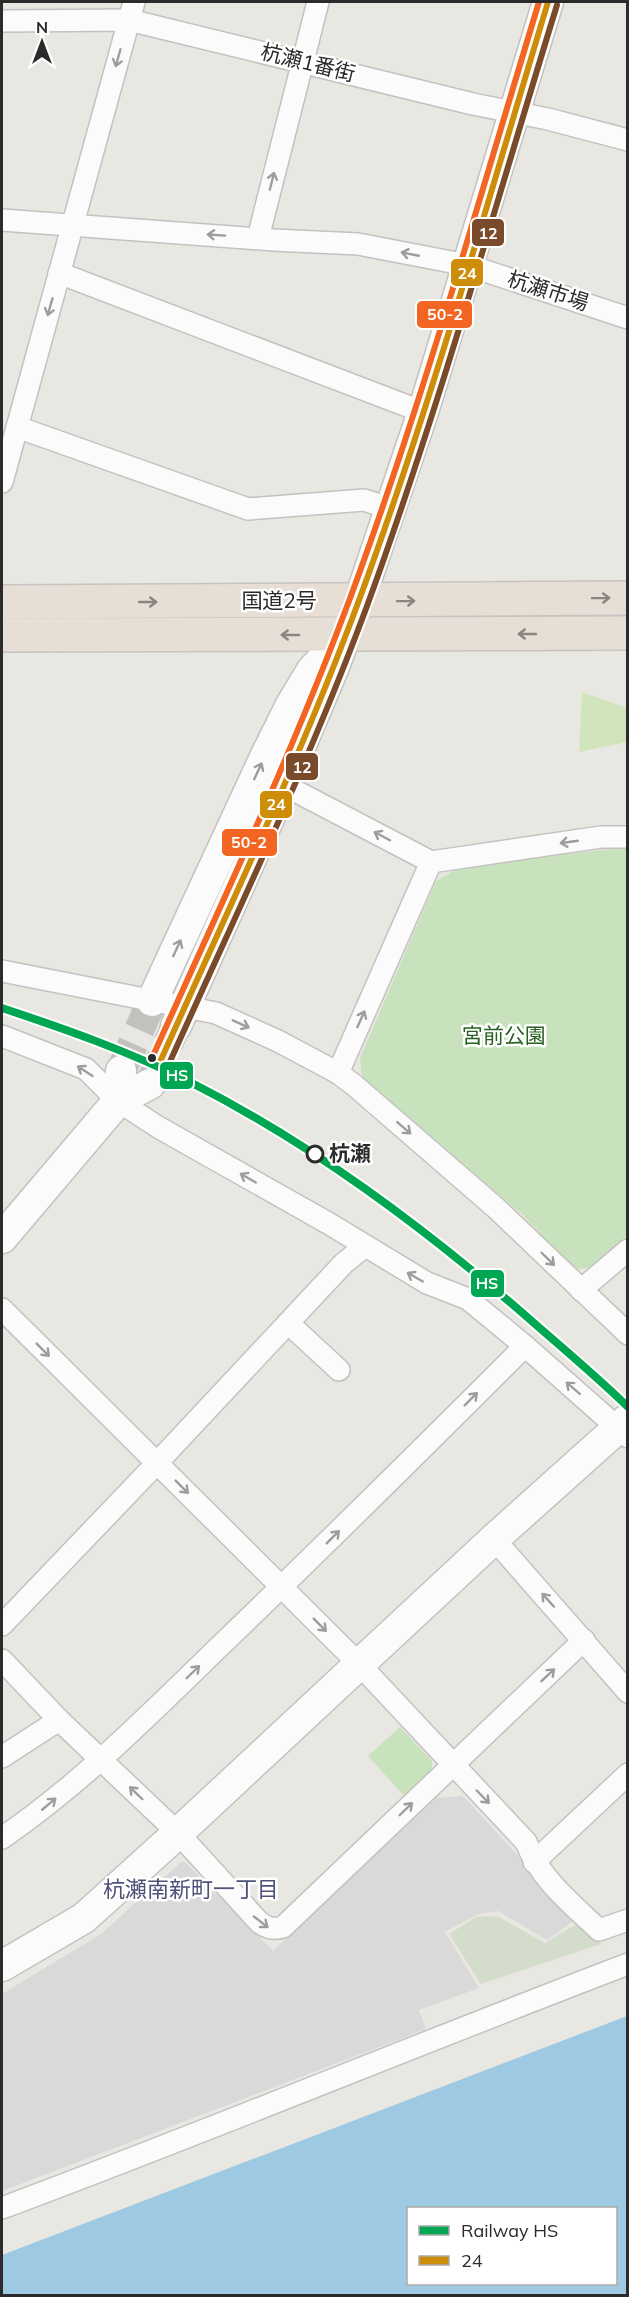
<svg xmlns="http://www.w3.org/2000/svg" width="629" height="2297" font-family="Mulish,'Noto Sans JP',sans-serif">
  <rect width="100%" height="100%" fill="#e9e7e2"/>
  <polygon fill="#dad8d9" points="463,1796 576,1919 547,1940 498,1911 478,1914 445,1932 479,1988 419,2010 426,2029 2,2191 2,1994 101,1934 181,1862 185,1862 273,1951 436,1798"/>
  <g fill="#c9e2be">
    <polygon points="609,849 627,849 627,1236 590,1268 574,1269 523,1215 362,1078 360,1058 436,881 460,867"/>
    <polygon points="400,1727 432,1761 432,1769 404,1796 368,1756"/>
  </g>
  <polygon fill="#d4ddcb" points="497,1916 545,1943 580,1922 601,1944 481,1984 449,1934 476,1917"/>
  <polygon fill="#d1e5bd" points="582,692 627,708 627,742 579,752"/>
  <path fill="#9dc9e3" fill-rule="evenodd" d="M627,2016V2295H2V2255ZM408,2208H616V2284H408Z"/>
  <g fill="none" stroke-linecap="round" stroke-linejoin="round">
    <g stroke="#c3c1bd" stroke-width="30" stroke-dasharray="30 15" stroke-linecap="butt">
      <polyline points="121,1071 152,1001"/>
      <polyline points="150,1084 176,1026"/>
    </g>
    <defs>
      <g id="street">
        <polyline points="2,21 129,20 473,104 548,119 628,140"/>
        <polyline points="2,220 274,240 358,244 467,265 628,318"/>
        <polyline points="258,238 318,2"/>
        <polyline points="59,273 423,412"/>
        <polyline points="17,427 248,509 364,500 392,509"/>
        <polyline points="2,482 134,2"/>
        <polyline points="284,785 431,862 601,837 628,837"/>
        <polyline points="2,971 216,1013 278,1041 338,1073 354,1085 496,1208 628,1334"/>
        <polyline points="2,1036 86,1069 118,1101 158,1127 328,1223 427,1283 468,1299 525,1346 628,1437"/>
        <polyline points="338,1073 431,862"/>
        <polyline points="581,1290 628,1250"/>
        <path d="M2,1309L359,1664L526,1842C540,1879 571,1903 599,1930L628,1920"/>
        <polyline points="288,1323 339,1370"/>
        <polyline points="494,1539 628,1692"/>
        <polyline points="2,1625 157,1463 344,1263 364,1247"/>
        <path d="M2,1660L59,1720L178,1833L259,1922C267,1928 273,1930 283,1927L584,1640"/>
        <polyline points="2,1757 59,1720"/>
        <path d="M2,1838C82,1783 150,1714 220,1646C323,1547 424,1447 525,1346"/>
        <polyline points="534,1862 628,1774"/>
        <path d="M2,2208C211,2130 418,2044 628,1964"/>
      </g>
      <g id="secondary">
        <polyline points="152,1001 266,755 291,705 312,670 331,650"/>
        <polyline points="176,1026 284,785 333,669 359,601 423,412 548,2"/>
        <polyline points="118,1101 150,1084"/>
        <polyline points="2,1238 118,1101 121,1071"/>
        <polyline points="2,1966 84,1918 178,1833 494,1539 628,1419"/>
      </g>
      <g id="highway">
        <polyline points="2,602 628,598"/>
        <polyline points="2,635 628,633"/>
      </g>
    </defs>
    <use href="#street" stroke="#c3c2c1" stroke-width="24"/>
    <use href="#secondary" stroke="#c3c2c1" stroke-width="33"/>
    <use href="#highway" stroke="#c5c4c2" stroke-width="36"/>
    <use href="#street" stroke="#fcfbfb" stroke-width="21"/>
    <use href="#secondary" stroke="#fcfbfb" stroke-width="30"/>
    <use href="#highway" stroke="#e7dfd6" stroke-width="33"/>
    <defs>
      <path id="bus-1" d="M160,1062C228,910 300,759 358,603C431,406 487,203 548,2"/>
      <path id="bus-2" d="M168,1066C236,914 309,763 367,606C439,409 495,206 557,5"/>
      <path id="bus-3" d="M152,1058C220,907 291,756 349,601C422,405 478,202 539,2"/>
    </defs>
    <use href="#bus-1" stroke="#fff" stroke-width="10"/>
    <use href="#bus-2" stroke="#fff" stroke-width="10"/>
    <use href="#bus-3" stroke="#fff" stroke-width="10"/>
    <use href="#bus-1" stroke="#ce8d09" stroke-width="6"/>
    <use href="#bus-2" stroke="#7a4b2a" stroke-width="6"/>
    <use href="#bus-3" stroke="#f26522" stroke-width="6"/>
    <defs>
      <path id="rail-1" d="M2,1008C65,1029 128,1051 188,1081C311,1143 422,1226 526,1316C560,1346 595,1375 628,1407"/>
    </defs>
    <use href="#rail-1" stroke="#fff" stroke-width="12"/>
    <use href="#rail-1" stroke="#00a651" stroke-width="8"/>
  </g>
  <defs><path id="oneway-shaft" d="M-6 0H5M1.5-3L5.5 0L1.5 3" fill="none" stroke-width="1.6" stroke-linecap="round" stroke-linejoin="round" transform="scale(1.5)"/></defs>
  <g stroke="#9e9d9d">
    <use href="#oneway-shaft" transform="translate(118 58) rotate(106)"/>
    <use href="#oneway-shaft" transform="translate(272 181) rotate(-76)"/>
    <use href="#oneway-shaft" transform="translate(216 235) rotate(-176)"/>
    <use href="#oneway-shaft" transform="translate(410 254) rotate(-169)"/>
    <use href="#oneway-shaft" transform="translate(50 307) rotate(106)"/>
    <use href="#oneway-shaft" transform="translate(258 771) rotate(-65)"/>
    <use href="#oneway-shaft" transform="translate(382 836) rotate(-152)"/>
    <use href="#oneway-shaft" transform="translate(569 842) rotate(172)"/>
    <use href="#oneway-shaft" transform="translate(177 948) rotate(-65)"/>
    <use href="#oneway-shaft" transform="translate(361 1019) rotate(-66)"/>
    <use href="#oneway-shaft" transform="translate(241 1024) rotate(24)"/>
    <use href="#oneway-shaft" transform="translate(85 1071) rotate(-147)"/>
    <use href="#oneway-shaft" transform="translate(404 1128) rotate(41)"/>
    <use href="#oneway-shaft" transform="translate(248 1178) rotate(-150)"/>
    <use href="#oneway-shaft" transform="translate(548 1259) rotate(44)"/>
    <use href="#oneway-shaft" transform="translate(415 1277) rotate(-150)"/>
    <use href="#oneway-shaft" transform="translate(43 1350) rotate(45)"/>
    <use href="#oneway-shaft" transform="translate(573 1388) rotate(-139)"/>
    <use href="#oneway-shaft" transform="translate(471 1399) rotate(-45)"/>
    <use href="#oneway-shaft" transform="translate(182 1487) rotate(45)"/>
    <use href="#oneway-shaft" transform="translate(333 1537) rotate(-45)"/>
    <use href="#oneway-shaft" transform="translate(548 1600) rotate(-132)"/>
    <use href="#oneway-shaft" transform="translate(320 1625) rotate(45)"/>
    <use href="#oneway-shaft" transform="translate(193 1672) rotate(-44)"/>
    <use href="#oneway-shaft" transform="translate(548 1675) rotate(-43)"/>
    <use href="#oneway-shaft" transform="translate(136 1793) rotate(-136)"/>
    <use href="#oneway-shaft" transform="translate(483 1797) rotate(46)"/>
    <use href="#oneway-shaft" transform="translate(49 1804) rotate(-40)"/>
    <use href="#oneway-shaft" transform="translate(406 1809) rotate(-44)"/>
    <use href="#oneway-shaft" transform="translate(261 1922) rotate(38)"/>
  </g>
  <g stroke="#898580">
    <use href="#oneway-shaft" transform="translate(601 598) rotate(-1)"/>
    <use href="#oneway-shaft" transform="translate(406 601) rotate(-1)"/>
    <use href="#oneway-shaft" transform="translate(148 602)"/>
    <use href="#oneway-shaft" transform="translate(527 634) rotate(180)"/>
    <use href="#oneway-shaft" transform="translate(290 635) rotate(-180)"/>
  </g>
  <circle fill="#2b2b2b" stroke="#fff" stroke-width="2" cx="152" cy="1058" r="5"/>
  <circle fill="#fff" stroke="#2b2b2b" stroke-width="3" cx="315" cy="1154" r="8"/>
  <g text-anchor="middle" stroke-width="5" stroke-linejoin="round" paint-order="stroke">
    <g font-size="21" fill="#2b2b2b" stroke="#fff">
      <text transform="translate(308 63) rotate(14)" y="7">杭瀬1番街</text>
      <text transform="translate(548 291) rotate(18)" y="7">杭瀬市場</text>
      <text x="279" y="608">国道2号</text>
    </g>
    <g font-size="21" fill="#286222" stroke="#fff">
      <text x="504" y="1043">宮前公園</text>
    </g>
    <g font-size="21" font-weight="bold" fill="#2b2b2b" stroke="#fff" text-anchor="start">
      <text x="329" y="1161">杭瀬</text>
    </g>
    <g font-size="22" fill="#505278" stroke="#fff">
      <text x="191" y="1897">杭瀬南新町一丁目</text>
    </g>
  </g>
  <g stroke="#fff" stroke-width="2">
    <rect x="471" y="218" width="34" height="29" rx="6" fill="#7a4b2a"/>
    <rect x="450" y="258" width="34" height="29" rx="6" fill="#ce8d09"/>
    <rect x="416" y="300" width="57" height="29" rx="6" fill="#f26522"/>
    <rect x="285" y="752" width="34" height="29" rx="6" fill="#7a4b2a"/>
    <rect x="259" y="790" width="34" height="29" rx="6" fill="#ce8d09"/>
    <rect x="221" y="828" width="57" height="29" rx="6" fill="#f26522"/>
    <rect x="159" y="1061" width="35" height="29" rx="6" fill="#00a651"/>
    <rect x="470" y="1269" width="35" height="29" rx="6" fill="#00a651"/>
  </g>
  <g font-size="16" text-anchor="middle" font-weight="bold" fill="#fff">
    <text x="488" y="239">12</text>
    <text x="467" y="279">24</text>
    <text x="445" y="320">50-2</text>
    <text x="302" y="773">12</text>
    <text x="276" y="810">24</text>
    <text x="249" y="848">50-2</text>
    <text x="177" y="1081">HS</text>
    <text x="487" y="1289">HS</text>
  </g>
  <rect width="629" height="2297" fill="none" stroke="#2b2b2b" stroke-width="6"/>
  <rect x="407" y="2207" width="210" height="78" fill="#ffffff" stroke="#aaaaaa" stroke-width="1.5"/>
  <rect x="419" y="2226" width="30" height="9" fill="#00a651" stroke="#aaaaaa" stroke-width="1.5"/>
  <text x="461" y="2237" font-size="18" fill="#2b2b2b">Railway HS</text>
  <rect x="419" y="2256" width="30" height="9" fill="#ce8d09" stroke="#aaaaaa" stroke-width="1.5"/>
  <text x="461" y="2267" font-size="18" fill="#2b2b2b">24</text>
  <g transform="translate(42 42)" stroke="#ffffff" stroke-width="4.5" paint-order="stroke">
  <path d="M0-4.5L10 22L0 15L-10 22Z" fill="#2b2b2b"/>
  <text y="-9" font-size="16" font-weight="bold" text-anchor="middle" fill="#2b2b2b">N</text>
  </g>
</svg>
